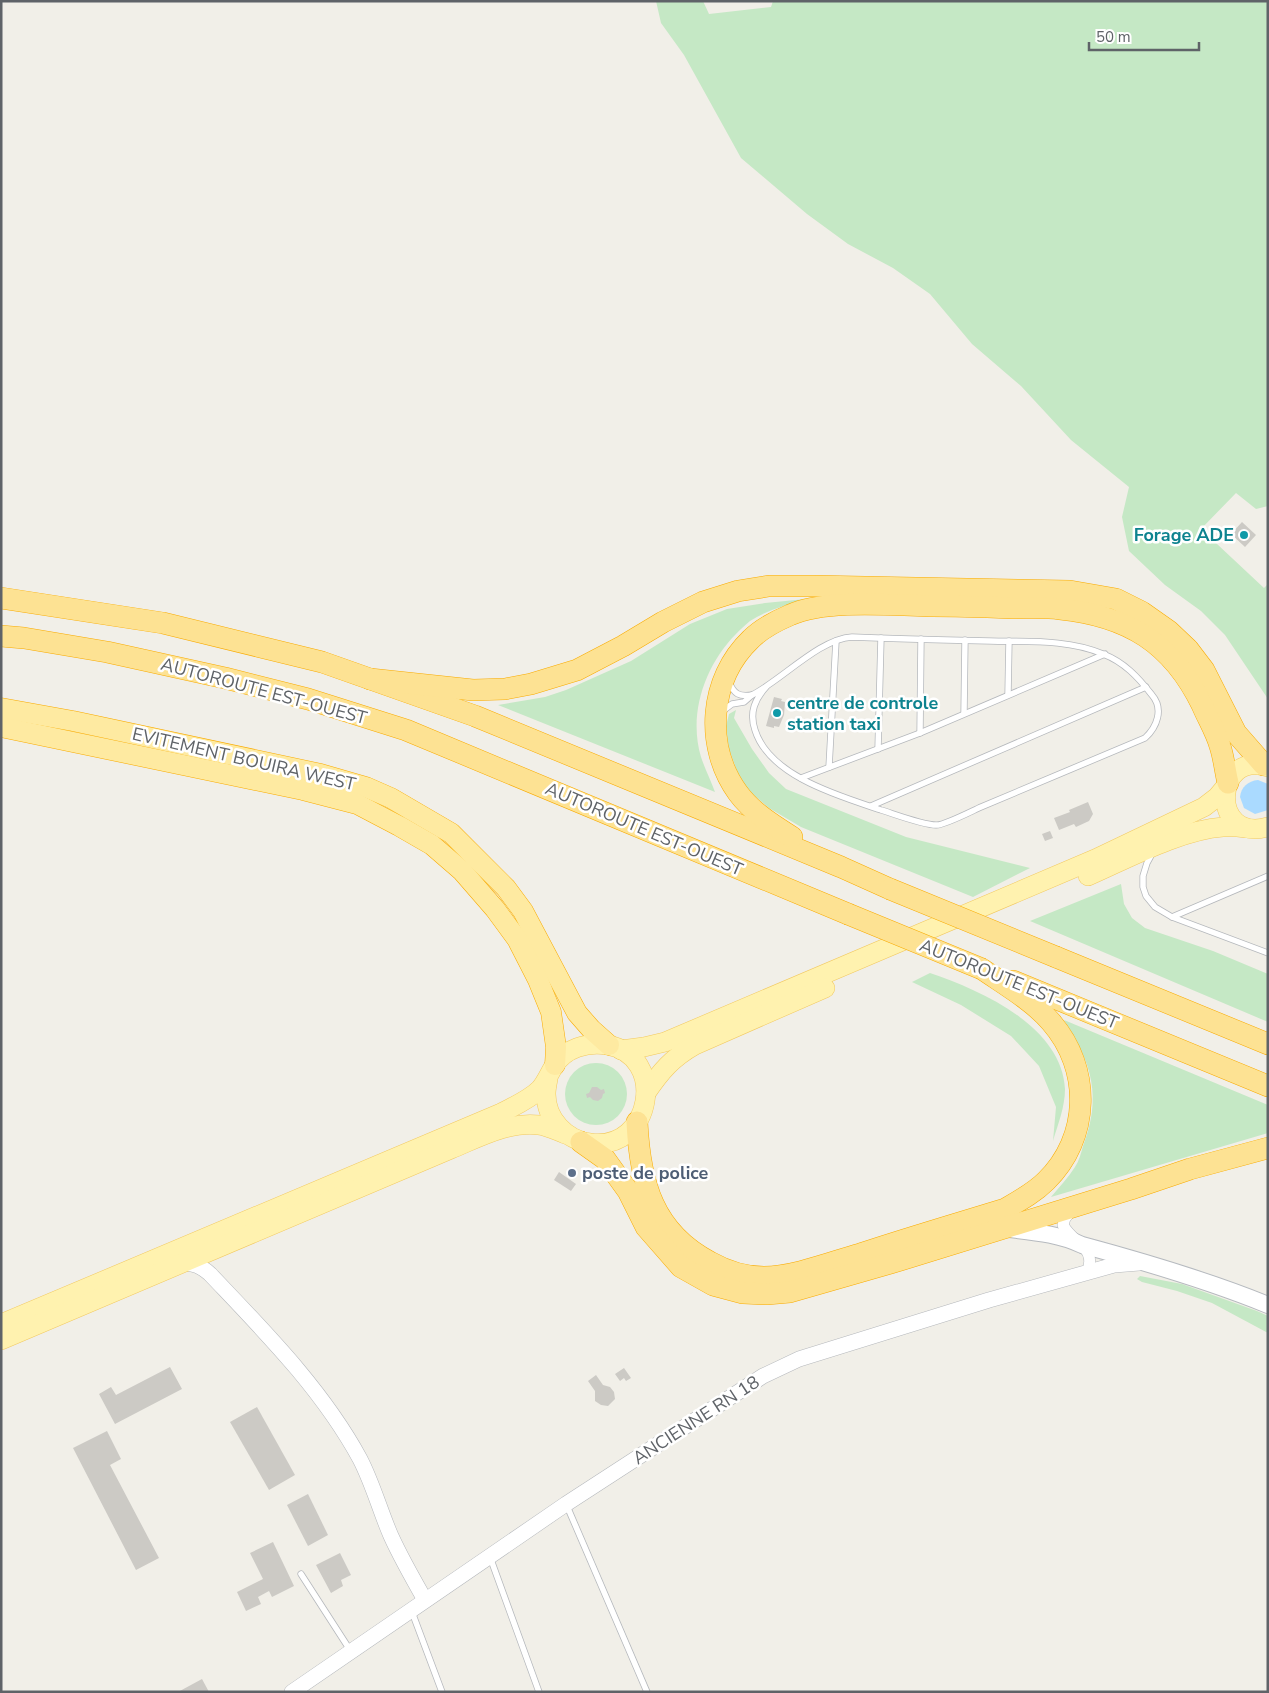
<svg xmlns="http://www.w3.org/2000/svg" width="1269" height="1693" font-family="'Nunito Sans',sans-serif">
  <rect width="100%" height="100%" fill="#f1efe8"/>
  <g fill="#c5e8c5">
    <polygon points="656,1 703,1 709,14 771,7 773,1 1268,1 1268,506 1256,509 1236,493 1201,529 1264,588 1268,584 1268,699 1225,635 1201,611 1165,585 1129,551 1122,517 1129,487 1071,440 1021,386 972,344 930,294 893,268 848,244 807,214 741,158 684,55 661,23"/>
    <path d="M806,599C787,605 767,610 750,621C745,625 740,630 736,634C705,665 688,714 701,757C705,769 711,781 715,792L498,705L545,697L566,690L631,661L690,624L727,609L765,603Z"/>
    <polygon points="736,710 734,718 752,749 769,773 786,789 906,837 1030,868 973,897 801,827 769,808 748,790 737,771 729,749 726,726 729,714"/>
    <polygon points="1121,884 1124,904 1132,918 1145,928 1213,951 1268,974 1268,1022 1030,921"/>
    <path d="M930,973C980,990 1062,1026 1065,1089C1065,1107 1058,1124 1053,1141L1056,1107L1039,1066L1011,1036L961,1005L912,982Z"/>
    <path d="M1064,1020L1268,1105V1133L1051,1197C1059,1187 1068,1178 1075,1167C1079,1161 1081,1153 1083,1146C1102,1097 1092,1063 1064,1020Z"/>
    <circle cx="596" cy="1094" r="31"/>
    <polygon points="1140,1276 1182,1284 1257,1311 1268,1316 1268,1333 1212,1303 1177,1291 1142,1282 1137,1279"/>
  </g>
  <path fill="#aadaff" d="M1258,780L1268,784V810L1255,814L1244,808L1240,797C1241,787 1248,781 1258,780Z"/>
  <g fill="#cccac5">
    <polygon points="1242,522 1256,535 1245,547 1231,534"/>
    <polygon points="774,697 782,699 781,701 785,702 784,715 779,727 774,726 774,728 766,726"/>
    <polygon points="1088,802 1093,814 1089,821 1076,827 1074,824 1059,830 1054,818 1070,812 1069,810"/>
    <polygon points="1050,831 1053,838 1045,841 1042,834"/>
    <polygon points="592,1087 597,1087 601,1090 604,1089 605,1093 603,1094 602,1098 598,1101 593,1100 590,1097 587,1098 586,1094 589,1093"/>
    <polygon points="559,1172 576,1184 571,1191 554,1180"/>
    <polygon points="170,1367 182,1389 115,1424 99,1394 111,1387 116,1395"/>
    <polygon points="624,1368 631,1378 626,1381 624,1378 620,1381 615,1374"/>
    <polygon points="596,1375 603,1385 610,1387 614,1392 615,1399 608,1406 601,1405 595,1401 595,1391 588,1381"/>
    <polygon points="257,1407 295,1475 269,1490 230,1422"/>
    <polygon points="107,1431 121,1459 110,1465 159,1558 136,1570 73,1448"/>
    <polygon points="308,1494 328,1535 308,1546 287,1505"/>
    <polygon points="273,1542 294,1586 272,1597 269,1591 258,1597 261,1604 246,1611 237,1592 263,1579 250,1553"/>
    <polygon points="340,1553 351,1575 341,1580 343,1586 331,1593 316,1565"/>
    <polygon points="202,1679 209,1692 178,1692"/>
  </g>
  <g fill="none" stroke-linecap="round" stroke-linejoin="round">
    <defs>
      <g id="service">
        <path d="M729,682C734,694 739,697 752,695"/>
        <polyline points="1008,694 1009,641"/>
        <path d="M724,710L732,704L744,702L752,695C782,680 819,639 852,637C898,639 944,640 990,641C1027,642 1068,639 1103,654C1124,662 1138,677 1152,695C1164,709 1157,727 1145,738C1090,761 1036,784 981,807C972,811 943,826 936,825C923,825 894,814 881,810C839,796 769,776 755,730C749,712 755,699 767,686"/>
        <polyline points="964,713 965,640"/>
        <polyline points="920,733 921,639"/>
        <polyline points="878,749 881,638"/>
        <polyline points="829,767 836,641"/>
        <polyline points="801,778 920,733 1105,654"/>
        <polyline points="871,806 1146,687"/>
        <polyline points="1153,852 1147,863 1143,876 1143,887 1146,896 1155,907 1172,917 1268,953"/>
        <polyline points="1172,917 1268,876"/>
        <polyline points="567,1506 647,1692"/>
        <polyline points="490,1557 539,1692"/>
        <polyline points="301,1574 350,1650"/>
        <polyline points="412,1612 442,1692"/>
      </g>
      <path id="minor" d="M1073,1209L1065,1218L1063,1225C1073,1244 1098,1247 1087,1273"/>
      <g id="tertiary">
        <path d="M182,1263C194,1263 201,1266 210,1274C264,1331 322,1389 360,1459C373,1484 380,1511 391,1536C401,1558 413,1579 425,1600"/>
        <polyline points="292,1692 566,1504 763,1376 799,1359 989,1300 1114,1265 1139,1263"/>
      </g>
      <path id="secondary" d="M1009,1229C1034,1232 1059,1234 1082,1245C1145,1262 1207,1280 1268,1305"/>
      <g id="primary">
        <path d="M1268,767C1214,749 1209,843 1268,827"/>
        <path d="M1088,876C1127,859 1180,830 1223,827C1231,826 1239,827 1246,828"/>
        <polyline points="621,1050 644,1047 665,1042 1095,859 1204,807 1217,797 1227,785"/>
        <path d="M646,1093C661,1071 672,1058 695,1045L825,988"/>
        <path d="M1,1324L501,1113C514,1106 529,1100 540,1089C546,1082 549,1074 554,1066C565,1048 587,1042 607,1045C668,1055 653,1152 590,1143C566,1140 546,1119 546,1094C546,1089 547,1084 548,1079"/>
        <path d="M1,1340L451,1149C478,1138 509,1121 539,1125C548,1126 557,1131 565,1134"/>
      </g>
      <g id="trunk">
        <polyline points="1,708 73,721 321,774 366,787 391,798 451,833 506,888 523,911 577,1013 591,1029 609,1045"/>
        <polyline points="1,727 303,790 357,804 399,826 432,845 462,871 495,909 517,939 538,980 551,1012 556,1047 555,1065"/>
      </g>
      <g id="motorway">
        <polyline points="1,598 163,623 322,662 475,716 841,867 890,889"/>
        <polyline points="1,636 24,638 107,652 225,678 308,699 406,730 848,914"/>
        <polyline points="370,679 473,690 505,689 531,684 577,670 623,646 663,622 703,602 738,591 769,586 814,586 1070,591 1116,599 1142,612 1169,631 1188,649 1204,670 1236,733 1264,765"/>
        <path d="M792,837C773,825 752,812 738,793C704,746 709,679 751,639C762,628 776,621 790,615C825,599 892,605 932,606C960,606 987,607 1015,608C1030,608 1045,607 1060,609C1128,616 1172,643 1202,705C1208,719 1216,732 1220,746C1224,758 1225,771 1228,783"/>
        <polyline points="1056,957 1268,1044"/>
        <polyline points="1013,981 1268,1086"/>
        <path d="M637,1122C640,1183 653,1232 710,1262C726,1271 746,1277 764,1277C793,1277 832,1262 860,1254C908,1238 956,1224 1005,1209C1019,1201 1034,1193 1046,1181C1090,1138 1092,1069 1051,1022C1033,1001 1005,985 982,969"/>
        <polyline points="581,1142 605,1159 628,1191 646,1227 681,1267 713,1285 743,1293 767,1294 790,1292 891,1263 1131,1189 1190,1169 1268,1148"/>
      </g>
    </defs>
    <use href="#service" stroke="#b5b8bc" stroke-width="7"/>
    <use href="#minor" stroke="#b5b8bc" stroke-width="12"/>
    <use href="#tertiary" stroke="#b5b8bc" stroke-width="16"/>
    <use href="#secondary" stroke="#b6babf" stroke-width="18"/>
    <use href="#primary" stroke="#f2c960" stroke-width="20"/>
    <use href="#trunk" stroke="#f9ab00" stroke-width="21"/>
    <use href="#motorway" stroke="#f9ab00" stroke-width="22"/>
    <use href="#service" stroke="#fff" stroke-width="5.5"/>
    <use href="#minor" stroke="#fff" stroke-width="11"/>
    <use href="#tertiary" stroke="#fff" stroke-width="15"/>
    <use href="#secondary" stroke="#fff" stroke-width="16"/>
    <use href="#primary" stroke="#fff2af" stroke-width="19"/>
    <use href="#trunk" stroke="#feeaa1" stroke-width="20"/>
    <use href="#motorway" stroke="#fde293" stroke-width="21"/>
    <defs>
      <g id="motorway-bridge">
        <polyline points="890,889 1056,957"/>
        <polyline points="848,914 982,969"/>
      </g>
    </defs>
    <use href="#motorway-bridge" stroke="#f9ab00" stroke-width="22" stroke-linecap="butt"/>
    <use href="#motorway-bridge" stroke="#fde293" stroke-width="21"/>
  </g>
  <g fill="#0f9aa8" stroke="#fff" stroke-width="2">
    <circle cx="1244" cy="535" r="5"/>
    <circle cx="777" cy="713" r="5"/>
  </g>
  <circle fill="#5c6f8a" stroke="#fff" stroke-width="2" cx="572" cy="1173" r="5"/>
  <g text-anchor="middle" stroke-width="5" stroke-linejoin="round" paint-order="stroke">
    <g font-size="18" font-weight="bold" fill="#0d838f" stroke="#fff" text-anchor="end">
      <text x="1234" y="541">Forage ADE</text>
      <text x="787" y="709" text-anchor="start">centre de controle<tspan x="787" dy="21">station taxi</tspan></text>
    </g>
    <g font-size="18" fill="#5f6368" stroke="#fff">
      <text transform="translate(264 691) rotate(15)" y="6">AUTOROUTE EST-OUEST</text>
      <text transform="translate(244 759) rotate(13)" y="6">EVITEMENT BOUIRA WEST</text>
      <text transform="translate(644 829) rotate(23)" y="6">AUTOROUTE EST-OUEST</text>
      <text transform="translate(1019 984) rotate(22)" y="6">AUTOROUTE EST-OUEST</text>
      <text transform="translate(696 1420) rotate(-33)" y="6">ANCIENNE RN 18</text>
    </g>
    <g font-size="18" font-weight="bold" fill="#4e5e75" stroke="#fff" text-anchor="start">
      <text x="582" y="1179">poste de police</text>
    </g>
  </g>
  <rect width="1269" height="1693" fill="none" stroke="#5f6368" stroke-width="5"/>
  <path d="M1089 42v8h110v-8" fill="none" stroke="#5f6368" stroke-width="2.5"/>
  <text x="1096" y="42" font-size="15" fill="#5f6368" stroke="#ffffff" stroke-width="4" paint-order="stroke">50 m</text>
</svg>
